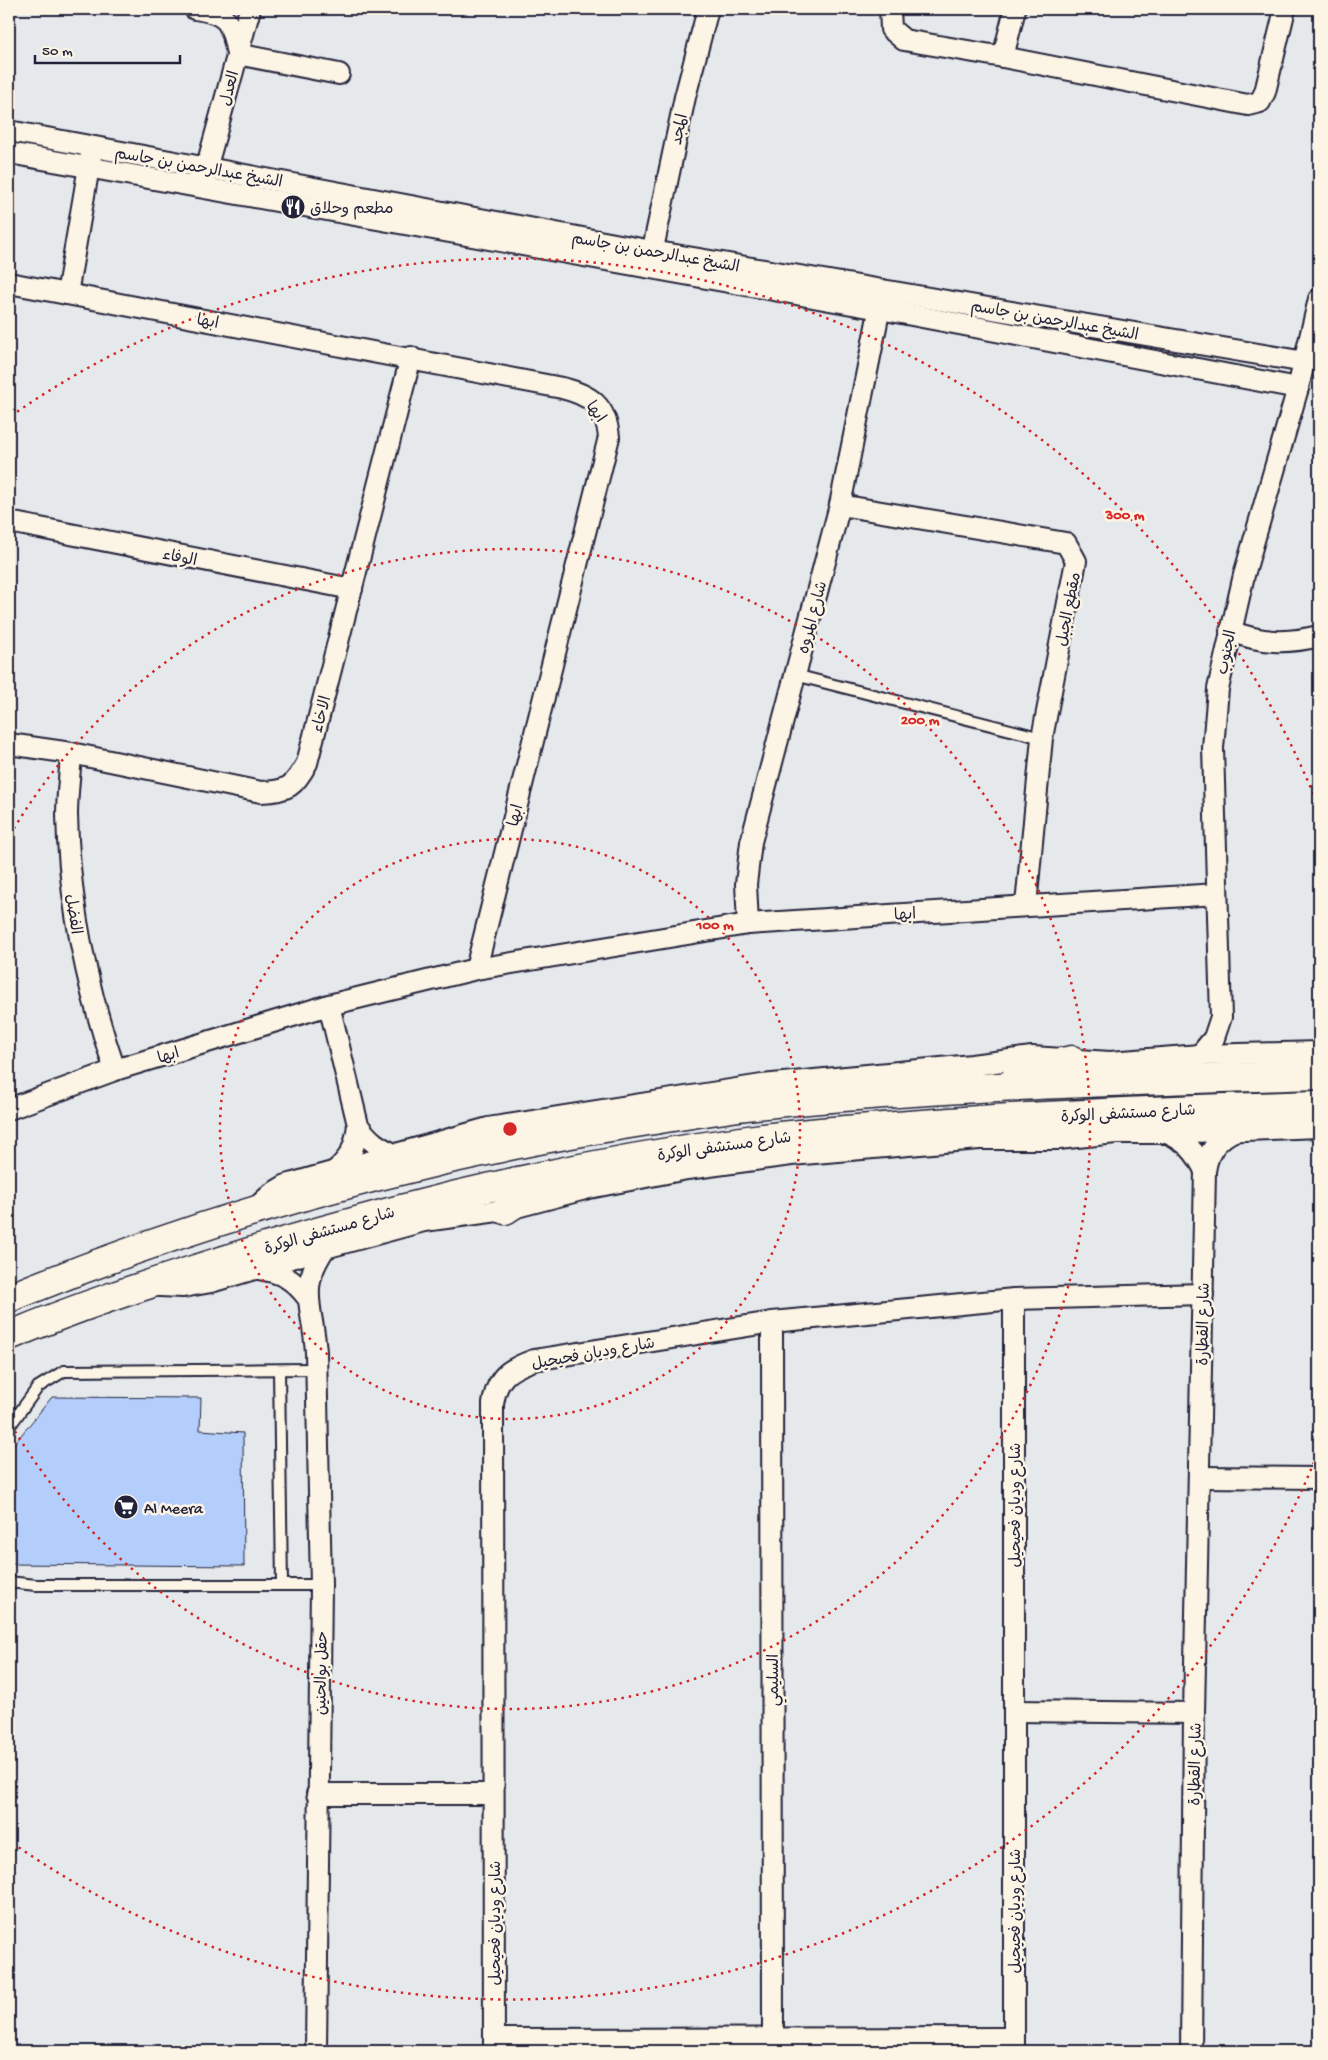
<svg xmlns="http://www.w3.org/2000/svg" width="1328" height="2060" font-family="'Gochi Hand','Playpen Sans Arabic',sans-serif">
  <rect width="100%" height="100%" fill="#e6e9ec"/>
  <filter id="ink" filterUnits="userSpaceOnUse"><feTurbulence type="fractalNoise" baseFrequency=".02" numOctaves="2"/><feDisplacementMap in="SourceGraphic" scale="10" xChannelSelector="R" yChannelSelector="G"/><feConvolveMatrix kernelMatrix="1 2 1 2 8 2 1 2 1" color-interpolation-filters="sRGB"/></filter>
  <g filter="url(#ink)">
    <polygon fill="#b4cefc" stroke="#22223b" points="52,1397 201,1398 200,1430 243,1433 244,1566 9,1564 9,1450"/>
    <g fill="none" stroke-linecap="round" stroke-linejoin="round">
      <defs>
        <g id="lane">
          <polyline points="795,675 1042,738"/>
          <polyline points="279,1370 282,1585"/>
          <polyline points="9,1427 38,1387 64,1371 316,1369"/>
          <polyline points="9,1582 36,1585 321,1585"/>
        </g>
        <g id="street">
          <path d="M195,9C229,14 231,22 237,54L339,74"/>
          <polyline points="890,9 891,29 904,40 1003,57 1248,105 1260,102 1265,92 1285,9"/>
          <polyline points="1003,57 1015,9"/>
          <polyline points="9,131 652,251 1305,362"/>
          <polyline points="9,153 880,309 1298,388"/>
          <polyline points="203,180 250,9"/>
          <polyline points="650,263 685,97 708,9"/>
          <path d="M9,283L562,388C591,395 606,406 609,437L476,969"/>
          <polyline points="67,294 91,155"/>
          <polyline points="840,505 1066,543 1076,561 1042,738 1026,905"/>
          <polyline points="9,522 352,589"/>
          <path d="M1230,631C1261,643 1287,644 1319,636"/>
          <path d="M9,744L71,753L261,792C288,791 294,787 307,763L411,357"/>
          <path d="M71,753C70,774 67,794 67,815C69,903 86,986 115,1070"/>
          <polyline points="748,924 746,884 751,842 840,505 882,297"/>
          <path d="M329,1005L358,1125C355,1148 351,1157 334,1172"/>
          <polyline points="1200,1055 1214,1038 1221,1017 1213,748 1218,689 1244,575 1298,388 1319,299"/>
          <polyline points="9,1109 115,1070 329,1005 476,969 748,924 1217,894"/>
          <path d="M358,1125C369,1141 379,1148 397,1155"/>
          <path d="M1167,1133C1186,1141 1196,1152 1205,1171"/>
          <polyline points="258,1206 271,1194 286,1185 488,1128 762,1085 972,1065 1032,1057 1110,1062 1200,1055 1319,1052"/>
          <path d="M259,1269C281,1272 293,1279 307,1297"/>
          <polyline points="160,1286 183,1287 211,1282 325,1248 424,1221 505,1210 589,1188 687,1169 791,1155 979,1139 1058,1139 1116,1133 1167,1133 1319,1127"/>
          <polyline points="1014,1299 1014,2051"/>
          <polyline points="772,1322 773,2038"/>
          <polyline points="1200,1477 1319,1478"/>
          <polyline points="1014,1711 1194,1713"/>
          <polyline points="317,1794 493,1794"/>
          <polyline points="494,2039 1014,2038"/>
          <path d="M316,2051L321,1585L316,1352C313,1307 297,1289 325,1248"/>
          <path d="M494,2051L493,1404C497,1376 509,1369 534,1360L772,1322L1014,1299L1203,1294"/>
          <path d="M1191,2051L1194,1713L1205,1171C1208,1150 1218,1138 1236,1130"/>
        </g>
        <g id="secondary">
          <polyline points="1015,1079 1047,1065 1072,1060"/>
          <polyline points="505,1210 554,1178"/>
          <path d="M9,1298C212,1215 425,1156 642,1122C680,1116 717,1109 755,1105C943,1086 1131,1081 1319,1075"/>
          <path d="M9,1336C79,1306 152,1283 224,1260C398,1205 574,1163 755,1139C806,1132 858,1129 909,1125C1046,1114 1182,1109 1319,1105"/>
        </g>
      </defs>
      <use href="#lane" stroke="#22223b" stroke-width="14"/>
      <use href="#street" stroke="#22223b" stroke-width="24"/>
      <use href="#secondary" stroke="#22223b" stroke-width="31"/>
      <use href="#lane" stroke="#fcf5e5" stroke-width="10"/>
      <use href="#street" stroke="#fcf5e5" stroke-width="20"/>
      <use href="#secondary" stroke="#fcf5e5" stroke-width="28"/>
    </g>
  </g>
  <g fill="none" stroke="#d62828" stroke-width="2.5" stroke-dasharray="2.5 5">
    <circle cx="510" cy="1129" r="290"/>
    <path d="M10 835A580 580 0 1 1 10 1423"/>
    <path d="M1317 1455A870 870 0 0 1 11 1842M11 416A870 870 0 0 1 1317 803"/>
  </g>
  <defs>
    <symbol id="restaurant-disc" viewBox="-11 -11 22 22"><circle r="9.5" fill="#22223b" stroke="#fcf5e5"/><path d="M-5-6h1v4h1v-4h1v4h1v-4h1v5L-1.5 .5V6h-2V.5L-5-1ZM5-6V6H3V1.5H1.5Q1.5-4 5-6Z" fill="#fff"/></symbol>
    <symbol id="supermarket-disc" viewBox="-11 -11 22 22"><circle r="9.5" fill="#22223b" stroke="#fcf5e5"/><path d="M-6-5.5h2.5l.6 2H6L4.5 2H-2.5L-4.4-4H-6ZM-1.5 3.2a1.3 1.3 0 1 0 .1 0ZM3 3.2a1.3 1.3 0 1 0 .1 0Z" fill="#fff"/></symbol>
  </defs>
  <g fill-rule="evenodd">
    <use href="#restaurant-disc" x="279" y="193" width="28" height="28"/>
    <use href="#supermarket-disc" x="112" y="1493" width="28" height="28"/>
  </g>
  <g text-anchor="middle" stroke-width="5" stroke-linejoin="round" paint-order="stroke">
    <g font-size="16" fill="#22223b" stroke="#fcf5e5">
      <text transform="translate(228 88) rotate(-75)" y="6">العدل</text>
      <text transform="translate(678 129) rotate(-78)" y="6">المجد</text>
      <text transform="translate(199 166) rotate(10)" y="6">الشيخ عبدالرحمن بن جاسم</text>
      <text transform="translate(656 251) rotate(10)" y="6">الشيخ عبدالرحمن بن جاسم</text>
      <text transform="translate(1055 319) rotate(10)" y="6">الشيخ عبدالرحمن بن جاسم</text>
      <text transform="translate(208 320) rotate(10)" y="6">ابها</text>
      <text transform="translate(597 411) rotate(54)" y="6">ابها</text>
      <text transform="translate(180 556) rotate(11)" y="6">الوفاء</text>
      <text transform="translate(1067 609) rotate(-79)" y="6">مقطع الجبل</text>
      <text transform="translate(811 617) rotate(-75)" y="6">شارع المروه</text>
      <text transform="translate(1225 652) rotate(-78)" y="6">الجنوب</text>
      <text transform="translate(320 714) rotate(-76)" y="6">الاخاء</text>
      <text transform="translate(514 815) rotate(-76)" y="6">ابها</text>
      <text transform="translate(905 913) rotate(-4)" y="6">ابها</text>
      <text transform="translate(75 914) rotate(82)" y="6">الفضل</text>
      <text transform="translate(168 1054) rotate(-17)" y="6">ابها</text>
      <text transform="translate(1128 1112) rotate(-3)" y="6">شارع مستشفى الوكرة</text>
      <text transform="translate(724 1145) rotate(-8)" y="6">شارع مستشفى الوكرة</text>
      <text transform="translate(329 1229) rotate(-16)" y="6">شارع مستشفى الوكرة</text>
      <text transform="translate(1202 1324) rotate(-89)" y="6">شارع القطارة</text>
      <text transform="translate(593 1352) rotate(-10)" y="6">شارع وديان فحيحيل</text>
      <text transform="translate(1014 1505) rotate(-90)" y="6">شارع وديان فحيحيل</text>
      <text transform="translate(320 1673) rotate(-89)" y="6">حقل بوالحنين</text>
      <text transform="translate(772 1680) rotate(-90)" y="6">السليمي</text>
      <text transform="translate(1194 1764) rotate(-89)" y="6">شارع القطارة</text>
      <text transform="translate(1014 1911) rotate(-90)" y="6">شارع وديان فحيحيل</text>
      <text transform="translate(494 1923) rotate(-90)" y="6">شارع وديان فحيحيل</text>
    </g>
    <g font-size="16" fill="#22223b" stroke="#fcf5e5" text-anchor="start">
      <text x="310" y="213">مطعم وحلاق</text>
      <text x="144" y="1513">Al Meera</text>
    </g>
  </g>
  <circle cx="510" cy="1129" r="8" fill="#d62828" stroke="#fcf5e5" stroke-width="2.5"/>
  <g font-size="15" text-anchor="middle" font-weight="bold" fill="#d62828" stroke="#fcf5e5" stroke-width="5" stroke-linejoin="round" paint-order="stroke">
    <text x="1125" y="519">300 m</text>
    <text x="920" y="724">200 m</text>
    <text x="715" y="929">100 m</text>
  </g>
  <rect width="1328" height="2060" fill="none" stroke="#fcf5e5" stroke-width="30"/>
  <rect x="15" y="15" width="1298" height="2030" fill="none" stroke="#22223b" stroke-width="2" filter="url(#ink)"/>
  <path d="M35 55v8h145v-8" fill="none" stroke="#22223b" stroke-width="2.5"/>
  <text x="42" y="55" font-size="15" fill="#22223b" stroke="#fcf5e5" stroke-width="4" paint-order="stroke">50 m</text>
</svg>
